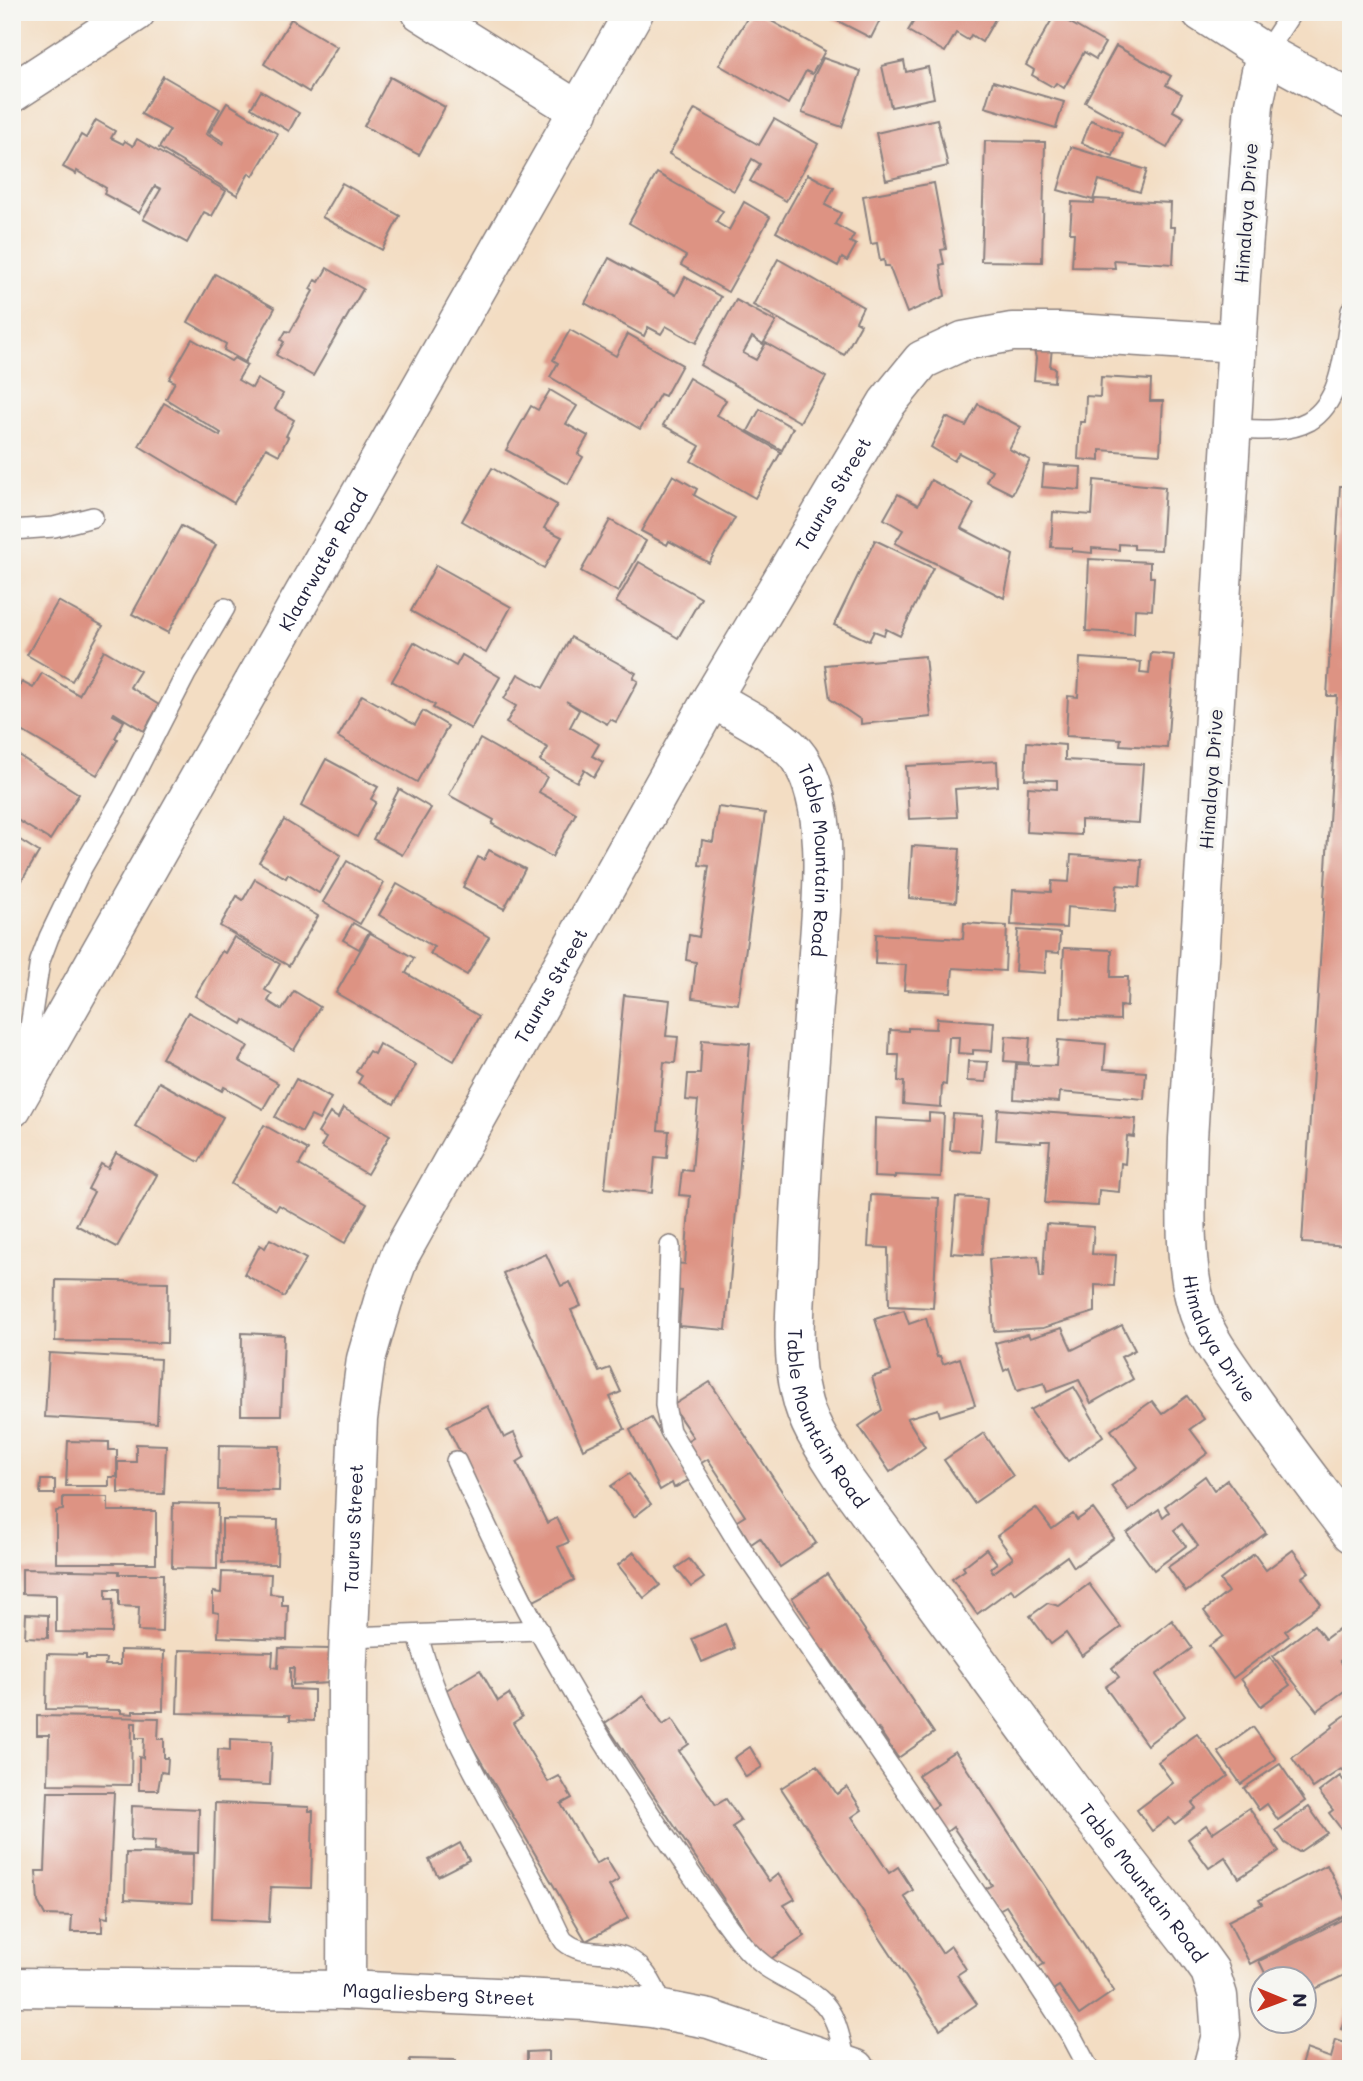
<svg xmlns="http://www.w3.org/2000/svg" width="1363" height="2081" font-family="Mali,sans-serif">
  <rect width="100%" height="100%" fill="#f6f6f2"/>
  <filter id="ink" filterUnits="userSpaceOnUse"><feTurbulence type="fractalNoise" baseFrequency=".0143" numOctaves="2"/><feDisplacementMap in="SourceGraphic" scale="14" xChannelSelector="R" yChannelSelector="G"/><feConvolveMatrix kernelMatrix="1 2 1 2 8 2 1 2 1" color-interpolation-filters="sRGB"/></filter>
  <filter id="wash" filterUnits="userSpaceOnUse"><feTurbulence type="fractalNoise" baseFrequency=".00686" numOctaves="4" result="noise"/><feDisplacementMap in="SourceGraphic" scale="28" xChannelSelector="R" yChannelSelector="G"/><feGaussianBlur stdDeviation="1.57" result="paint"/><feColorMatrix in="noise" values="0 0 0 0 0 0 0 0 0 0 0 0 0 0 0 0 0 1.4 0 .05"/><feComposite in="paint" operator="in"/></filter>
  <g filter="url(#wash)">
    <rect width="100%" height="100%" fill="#f3ddc3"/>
    <g id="blocks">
      <g fill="#dd9383">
        <polygon points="751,12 755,12 825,51 812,74 806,71 788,104 719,65"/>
        <polygon points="835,12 884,12 871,38 832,18"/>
        <polygon points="919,12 999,12 982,42 971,35 968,40 956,33 945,52 908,31"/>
        <polygon points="1055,14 1105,43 1096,59 1084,52 1064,88 1056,83 1053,87 1032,75 1034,70 1026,65"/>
        <polygon points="291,19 337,47 309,92 264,64"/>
        <polygon points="1116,46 1171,76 1166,85 1182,94 1173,111 1184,117 1167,148 1085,102"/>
        <polygon points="823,58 861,71 842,127 802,113 815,74"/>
        <polygon points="904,61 906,72 928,67 934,98 891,107 882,66"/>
        <polygon points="163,76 220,109 206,134 223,144 224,142 209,133 227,103 278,134 253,176 249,173 237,195 159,148 170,130 141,114"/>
        <polygon points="390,77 445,107 419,155 364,126"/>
        <polygon points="993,81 1064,102 1056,128 985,107"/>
        <polygon points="261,91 299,113 289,131 251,108"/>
        <polygon points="695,109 759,145 774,119 818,144 786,201 750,181 760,164 752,159 734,191 669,154"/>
        <polygon points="937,119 948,166 886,180 876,133"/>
        <polygon points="96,120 115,131 111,138 123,144 125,141 133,146 137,139 226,191 212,216 204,212 187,243 143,219 161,189 155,186 139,213 104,194 106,188 77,171 76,174 63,167 81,135 86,138"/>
        <polygon points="1091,120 1122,133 1113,156 1082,143"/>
        <polygon points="985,141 1045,142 1042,262 981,261"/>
        <polygon points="1071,147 1147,170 1140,192 1099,180 1093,200 1058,190"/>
        <polygon points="657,173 723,211 716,222 729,230 744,202 770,217 728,292 681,265 686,256 629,223"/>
        <polygon points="808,174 834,188 825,205 841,213 835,224 854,235 850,242 856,245 847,261 842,258 838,266 776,232"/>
        <polygon points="342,183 400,216 382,250 322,217"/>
        <polygon points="934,183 946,249 941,250 944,264 940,265 945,296 907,313 889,266 885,266 884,260 880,261 877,243 871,244 863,196"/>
        <polygon points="1095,199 1171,203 1170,227 1175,227 1173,264 1114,260 1115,268 1072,267 1074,233 1070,233 1072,202 1094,203"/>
        <polygon points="609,258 676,295 685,277 721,297 696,343 666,326 661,334 648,327 644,336 585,303"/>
        <polygon points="778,259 863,307 856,321 861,324 844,355 753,305"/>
        <polygon points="327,268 363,289 313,376 276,355 284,342 281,340 286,331 290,332 313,291 310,289 315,280 319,282"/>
        <polygon points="215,274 275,308 245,362 224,350 226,344 188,322"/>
        <polygon points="736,300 776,322 763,344 752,337 743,353 756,360 766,343 826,377 800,422 700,365"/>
        <polygon points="570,330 616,356 628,334 682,365 665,396 660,394 640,429 550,377 558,363 553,360"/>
        <polygon points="192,339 231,361 234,358 247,365 238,380 252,388 257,379 283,394 275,409 294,420 286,436 288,437 279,455 266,448 234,503 139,446 164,403 220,436 221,433 166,399 175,382 169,379"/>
        <polygon points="1033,346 1052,348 1050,367 1055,368 1054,382 1034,380 1036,358"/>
        <polygon points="1101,377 1151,380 1150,401 1163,401 1160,454 1100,450 1100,461 1078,459 1080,422 1085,422 1086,396 1100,397"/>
        <polygon points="689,378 726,400 717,415 781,452 755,498 691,461 700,446 663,425"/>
        <polygon points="550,390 577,406 566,424 588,436 578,454 583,457 568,484 506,450 531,406 538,410"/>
        <polygon points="978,404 1021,427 1009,449 1030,460 1012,494 986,481 992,470 959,453 954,461 931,447 946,417 966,426"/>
        <polygon points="760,409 793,428 782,450 748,431"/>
        <polygon points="1044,465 1081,467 1080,490 1042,487"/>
        <polygon points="492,468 557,505 544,528 562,537 544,568 462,521"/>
        <polygon points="673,475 697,489 694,495 735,518 709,563 669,541 667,545 641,531"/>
        <polygon points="931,480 974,504 961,528 1013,555 1004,598 895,543 903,530 884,519 898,494 918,505"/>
        <polygon points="1094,480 1165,487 1161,550 1134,549 1134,545 1119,544 1119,550 1092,548 1092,553 1072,551 1072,548 1051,547 1053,512 1092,515"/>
        <polygon points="1340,486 1351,486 1351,1246 1302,1243 1337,696 1327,696"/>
        <polygon points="610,520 646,541 618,592 581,571"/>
        <polygon points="181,526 216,545 168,633 132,614"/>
        <polygon points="875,540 933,568 900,636 886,629 884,635 874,631 869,641 834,625"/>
        <polygon points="1089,559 1150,562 1150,577 1154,577 1152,610 1135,609 1134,634 1086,631"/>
        <polygon points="639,562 701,598 678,638 616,602"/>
        <polygon points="436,565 511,607 486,653 411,611"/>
        <polygon points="58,601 103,626 72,681 27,655"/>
        <polygon points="571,637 636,673 633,678 638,681 616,722 610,719 607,724 566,701 579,710 570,727 599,744 592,756 603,762 594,777 584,770 577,782 540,761 548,748 506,723 516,706 504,699 518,674 543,688"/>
        <polygon points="414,642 456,666 462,655 500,677 471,729 433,708 435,705 392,681"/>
        <polygon points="104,650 140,671 130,687 159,705 144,731 114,713 113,715 124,721 115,738 118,739 97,775 12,725 12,698 22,682 33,688 42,673 79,695"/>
        <polygon points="1151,653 1174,655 1167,748 1120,745 1121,739 1066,736 1068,696 1078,697 1080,658 1141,662 1140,673 1149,674"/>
        <polygon points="925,656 931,717 861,724 861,720 830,699 825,665"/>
        <polygon points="362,695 415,725 423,711 448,726 417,782 338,737"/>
        <polygon points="480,739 547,777 539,792 576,813 552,857 492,824 494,820 449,795"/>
        <polygon points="1027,742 1065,745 1065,760 1143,764 1139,823 1081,820 1081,835 1026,832 1028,787 1057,789 1057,780 1025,779"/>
        <polygon points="18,755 79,794 50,840 14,818 12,821 12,764"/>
        <polygon points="326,759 378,787 371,799 376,802 357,837 301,806"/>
        <polygon points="997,761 998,786 955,789 957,817 909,819 906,766"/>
        <polygon points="399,789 431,808 402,855 373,839"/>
        <polygon points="718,807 765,813 738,1004 692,998 696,962 686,960 689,935 699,937 709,866 699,865 702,840 713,842"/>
        <polygon points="284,820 341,855 319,893 288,874 286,878 259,862"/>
        <polygon points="12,835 39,852 12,897"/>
        <polygon points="912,846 960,849 956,902 909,898"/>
        <polygon points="489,850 525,869 504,909 463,887 478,857 484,860"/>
        <polygon points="1071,855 1142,860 1140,887 1117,885 1115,911 1067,907 1066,928 1011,925 1013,890 1051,892 1052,881 1069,882"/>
        <polygon points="347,861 384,883 360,924 323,902"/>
        <polygon points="255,879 318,916 289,966 220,926 237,896 243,900"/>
        <polygon points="397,884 489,937 467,975 430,954 434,947 379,915"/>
        <polygon points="353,923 369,932 359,949 343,940"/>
        <polygon points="964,923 1007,926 1005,971 953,968 951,992 904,990 906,965 875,964 876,934 963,939"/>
        <polygon points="1018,930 1060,933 1059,953 1046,952 1045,973 1015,971"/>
        <polygon points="370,933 414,958 406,973 479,1016 454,1061 336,993"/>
        <polygon points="234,937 280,964 265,990 272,994 268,1001 282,1010 294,991 320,1007 294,1050 244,1020 242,1024 195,996 222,951 225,953"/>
        <polygon points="1064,948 1112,950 1111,977 1128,977 1127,1007 1120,1006 1120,1020 1061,1018"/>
        <polygon points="624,995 670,1000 666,1036 678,1037 675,1063 664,1062 658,1130 669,1131 667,1158 655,1157 652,1193 605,1188"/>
        <polygon points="188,1012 248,1046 239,1061 278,1083 263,1109 224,1087 222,1091 162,1058"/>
        <polygon points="937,1018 994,1022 992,1051 973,1050 973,1054 958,1053 959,1037 949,1037 946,1085 942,1084 941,1107 903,1104 904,1082 898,1081 899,1055 889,1055 890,1030 908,1031 908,1028 936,1029"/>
        <polygon points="1006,1036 1030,1038 1028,1063 1004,1061"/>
        <polygon points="702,1040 750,1044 726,1330 679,1326 682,1291 672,1290 674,1263 685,1264 690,1196 679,1195 682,1170 692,1171 698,1101 686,1100 688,1074 700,1074"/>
        <polygon points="1058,1040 1106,1044 1104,1069 1146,1072 1144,1099 1060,1092 1059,1102 1014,1099 1016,1064 1056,1066"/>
        <polygon points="379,1044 416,1065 394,1104 358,1083 362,1076 356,1072 369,1051 374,1054"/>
        <polygon points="968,1061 988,1062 986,1082 967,1081"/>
        <polygon points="296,1079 331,1098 319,1120 311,1116 302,1132 275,1117"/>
        <polygon points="159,1082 223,1117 199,1162 135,1126"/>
        <polygon points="343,1108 390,1135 367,1174 321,1147 326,1138 318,1133 330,1113 338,1118"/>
        <polygon points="998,1109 1136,1119 1134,1137 1127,1136 1125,1164 1121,1163 1119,1192 1099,1190 1098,1206 1045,1203 1050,1141 1041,1141 1041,1143 996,1140"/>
        <polygon points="929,1113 944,1114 941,1177 895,1175 895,1178 874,1177 875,1118 929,1121"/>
        <polygon points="953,1114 983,1116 980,1152 950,1150"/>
        <polygon points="264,1125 308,1150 299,1165 367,1204 345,1243 279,1205 276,1210 231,1184"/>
        <polygon points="116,1153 157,1175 117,1247 76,1225 94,1192 88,1189 101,1164 108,1168"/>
        <polygon points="871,1195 939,1198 933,1308 889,1306 888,1248 868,1247"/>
        <polygon points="956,1197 987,1199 982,1255 951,1253"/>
        <polygon points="1046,1224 1094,1227 1092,1254 1116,1255 1114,1286 1095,1285 1095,1312 1043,1328 994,1331 989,1259 1038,1256 1040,1277 1043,1277"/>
        <polygon points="270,1239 306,1259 284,1297 244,1274 260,1245 265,1248"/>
        <polygon points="546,1254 561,1286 570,1282 581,1306 571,1310 599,1372 610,1368 621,1392 610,1397 625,1429 583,1449 503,1273"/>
        <polygon points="56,1280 168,1282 167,1343 55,1341"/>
        <polygon points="904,1310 909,1324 926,1318 937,1357 940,1356 943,1364 960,1358 975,1405 940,1416 938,1409 907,1418 925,1447 890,1472 859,1426 882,1410 872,1377 891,1371 875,1319"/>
        <polygon points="1122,1325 1135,1350 1121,1357 1133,1379 1091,1403 1079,1380 1047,1392 1044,1383 1017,1391 1009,1368 1004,1371 995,1343 1028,1334 1030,1338 1062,1328 1072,1350"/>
        <polygon points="242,1333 284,1335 281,1415 241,1415"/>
        <polygon points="49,1353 160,1359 157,1423 45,1417"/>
        <polygon points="710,1382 816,1543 780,1567 760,1538 751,1544 737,1521 745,1516 708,1459 698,1465 683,1443 693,1437 672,1406"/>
        <polygon points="1074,1387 1103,1436 1068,1461 1030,1410"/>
        <polygon points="1187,1396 1204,1419 1190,1429 1208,1453 1129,1511 1111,1486 1138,1467 1111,1430 1152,1401 1162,1414"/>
        <polygon points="488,1406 504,1438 514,1433 525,1457 517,1462 547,1523 557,1518 569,1542 558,1547 574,1580 534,1601 447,1426"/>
        <polygon points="651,1418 689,1480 674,1488 672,1483 660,1490 630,1430"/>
        <polygon points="984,1433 1013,1476 974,1503 944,1460"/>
        <polygon points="68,1441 109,1442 109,1450 117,1450 117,1477 109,1477 109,1486 66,1486"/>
        <polygon points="136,1444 166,1445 164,1494 118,1493 118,1462 136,1462"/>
        <polygon points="219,1445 280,1446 279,1491 218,1490"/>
        <polygon points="629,1474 651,1504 634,1517 611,1486"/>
        <polygon points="1205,1476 1214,1490 1227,1480 1266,1533 1186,1592 1168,1567 1198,1546 1182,1524 1174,1530 1186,1546 1154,1570 1127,1533 1159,1509 1163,1517 1169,1512 1165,1506"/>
        <polygon points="41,1480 55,1480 55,1494 40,1494"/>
        <polygon points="63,1497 108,1497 108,1511 156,1511 156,1563 56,1563 56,1511 63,1510"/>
        <polygon points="173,1503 218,1504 217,1569 172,1568"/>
        <polygon points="1036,1508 1052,1529 1073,1514 1077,1520 1093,1509 1114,1538 1074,1567 1067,1556 1015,1594 1011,1589 977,1614 952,1579 965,1570 963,1567 986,1549 997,1563 990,1568 993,1573 1013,1558 997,1536"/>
        <polygon points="222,1519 278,1520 277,1564 222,1563"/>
        <polygon points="1293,1550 1309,1572 1302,1577 1321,1604 1285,1631 1289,1636 1233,1678 1209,1646 1223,1636 1204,1611 1228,1592 1220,1580 1254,1554 1266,1570"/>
        <polygon points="634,1552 660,1585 644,1598 618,1565"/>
        <polygon points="689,1559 704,1578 691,1587 676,1568"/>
        <polygon points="22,1569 119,1571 119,1574 163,1574 162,1632 138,1631 139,1607 119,1606 119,1589 106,1589 106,1599 113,1599 112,1633 56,1632 56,1595 22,1594"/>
        <polygon points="222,1572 271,1574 270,1594 282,1595 282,1605 288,1605 287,1640 218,1637 219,1613 213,1612 213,1592 221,1593"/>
        <polygon points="827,1574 934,1733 898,1758 878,1728 869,1735 855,1713 863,1707 824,1650 816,1655 801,1633 811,1627 792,1598"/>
        <polygon points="1089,1584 1121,1627 1082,1656 1066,1633 1051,1644 1030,1616 1048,1603 1059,1606"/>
        <polygon points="26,1614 48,1615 48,1638 25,1637"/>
        <polygon points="1172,1620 1192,1648 1156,1675 1185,1716 1147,1745 1105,1687 1119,1677 1112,1668"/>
        <polygon points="1348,1622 1351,1626 1351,1653 1340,1661 1351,1675 1351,1686 1317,1711 1273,1656 1314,1625 1325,1639"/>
        <polygon points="725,1624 735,1648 702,1662 692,1639"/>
        <polygon points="279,1648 330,1649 330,1683 293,1685 294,1668 290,1668 290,1689 314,1690 314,1721 290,1720 290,1715 177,1713 179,1650 273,1652 272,1667 278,1668"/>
        <polygon points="120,1650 164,1651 163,1711 133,1711 133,1714 121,1713 121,1710 46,1709 47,1654 86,1655 86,1659 106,1659 105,1665 120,1665"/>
        <polygon points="1270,1657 1290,1685 1261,1706 1241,1679"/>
        <polygon points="480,1670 498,1701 509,1694 522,1717 513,1723 548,1782 559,1776 572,1798 561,1804 596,1864 606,1858 619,1880 609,1886 628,1918 586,1941 441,1693"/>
        <polygon points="644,1696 663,1725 672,1719 689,1744 679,1751 716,1805 726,1799 741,1821 732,1827 769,1881 778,1874 795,1899 784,1905 805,1936 766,1962 605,1723"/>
        <polygon points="1351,1711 1351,1769 1344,1773 1341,1769 1313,1788 1292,1758 1333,1727 1332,1725"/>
        <polygon points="37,1716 159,1718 158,1739 164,1739 164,1758 168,1758 167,1773 161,1772 158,1790 139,1790 139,1757 143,1758 144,1738 136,1738 136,1723 132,1723 131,1785 48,1784 49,1735 37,1735"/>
        <polygon points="1253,1727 1276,1759 1241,1784 1218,1752"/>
        <polygon points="1197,1734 1228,1776 1192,1803 1196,1808 1175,1824 1169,1818 1152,1831 1137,1810 1173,1783 1158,1762"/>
        <polygon points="230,1739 272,1741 270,1785 217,1783 218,1749 230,1750"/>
        <polygon points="750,1747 762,1767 746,1777 734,1758"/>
        <polygon points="955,1751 1114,1991 1079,2015 1059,1986 1050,1992 1035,1969 1044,1964 1006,1906 997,1911 983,1890 992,1885 953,1827 944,1834 928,1811 938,1805 918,1775"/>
        <polygon points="1280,1764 1305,1801 1278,1820 1267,1804 1259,1810 1244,1788"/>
        <polygon points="817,1765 837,1794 847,1787 862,1810 852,1817 889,1873 898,1867 913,1890 904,1896 942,1953 951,1946 966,1969 957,1975 977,2004 940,2029 781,1788"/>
        <polygon points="1340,1776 1351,1790 1351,1824 1342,1830 1329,1813 1333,1810 1319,1792"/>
        <polygon points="48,1792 114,1792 108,1918 102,1917 102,1932 71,1932 72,1916 45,1915 38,1902 36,1871 45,1871"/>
        <polygon points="215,1803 309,1807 309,1811 313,1811 311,1888 271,1887 269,1922 212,1919"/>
        <polygon points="132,1806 199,1809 198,1853 154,1851 155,1841 131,1840"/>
        <polygon points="1309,1807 1327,1833 1299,1852 1285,1843 1276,1830"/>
        <polygon points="1249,1808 1279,1851 1239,1878 1225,1857 1209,1868 1188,1839 1206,1825 1212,1833"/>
        <polygon points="460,1843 469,1860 438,1876 429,1860"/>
        <polygon points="126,1853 193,1854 192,1903 125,1899"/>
        <polygon points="1327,1865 1351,1912 1250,1964 1228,1921 1262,1904 1259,1900"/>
        <polygon points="1351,1915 1351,1972 1309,1992 1304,1979 1268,1979 1259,1961"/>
        <polygon points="1350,2002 1351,2002 1351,2032 1341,2029"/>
        <polygon points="1336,2040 1351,2045 1351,2069 1300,2069 1306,2049 1331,2058"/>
        <polygon points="548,2051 548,2069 527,2069 527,2052"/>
        <polygon points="410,2059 456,2060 456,2069 409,2069"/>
        <polygon points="259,2065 298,2066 298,2069 259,2069"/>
      </g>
    </g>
  </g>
  <g filter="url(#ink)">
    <use href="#blocks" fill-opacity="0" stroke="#8a807f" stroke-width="2"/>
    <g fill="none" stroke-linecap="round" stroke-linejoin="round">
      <defs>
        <g id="service">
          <polyline points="1265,53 1292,12"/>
          <path d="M1233,429C1256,430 1287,433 1309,421C1344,400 1344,346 1351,311"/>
          <polyline points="12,530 54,527 93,517"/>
          <polyline points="20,1070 30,1027 40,961 49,937 82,868 123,797 186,674 225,608"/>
          <polyline points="670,1246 665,1405 670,1431 745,1554 1021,1959 1072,2037 1089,2069"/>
          <path d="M456,1461C479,1510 502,1560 527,1609C580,1710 644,1808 710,1901C726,1923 742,1949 765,1966C782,1978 803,1985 819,1999C838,2014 841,2044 847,2066"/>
          <path d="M418,1635C442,1727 494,1806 538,1889C543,1897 560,1937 564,1941C579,1954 595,1951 614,1954C643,1959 655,1986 664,2010"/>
          <polyline points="349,1637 539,1630"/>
        </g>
        <g id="minor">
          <polyline points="421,12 579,111"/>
          <path id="s1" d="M1201,12L1265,53L1254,104L1241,276L1188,1139C1187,1191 1182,1254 1196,1304C1204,1334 1222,1357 1240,1383C1275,1434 1313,1483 1351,1533"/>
          <polyline points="1265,53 1351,100"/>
          <polyline points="12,93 136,12"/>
          <path id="s2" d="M712,698C737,714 782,734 799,758C830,804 823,887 819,940C811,1046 802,1152 798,1258C796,1302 790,1351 801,1395C808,1427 827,1452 844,1479L1076,1796L1187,1939L1210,1971L1218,1996L1221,2035L1212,2069"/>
          <path id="s3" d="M12,1987L346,1990L585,2001L652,2008L709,2019L856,2069"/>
          <path id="s4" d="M346,1990L347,1683L358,1419L366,1359L383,1301L400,1255L712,698L887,403L922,360L963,341L1012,332H1059L1237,343"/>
        </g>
        <g id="tertiary">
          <path id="s5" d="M12,1108L634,12"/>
        </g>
      </defs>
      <use href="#service" stroke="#8a807f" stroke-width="22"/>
      <use href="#minor" stroke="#8a807f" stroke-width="41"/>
      <use href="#tertiary" stroke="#8a807f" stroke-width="41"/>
      <use href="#service" stroke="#fff" stroke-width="19"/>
      <use href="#minor" stroke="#fff" stroke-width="38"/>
      <use href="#tertiary" stroke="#fff" stroke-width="38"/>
    </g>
  </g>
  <g text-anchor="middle" stroke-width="7" stroke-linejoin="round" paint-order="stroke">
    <g font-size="19" fill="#22223b" stroke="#f6f6f2">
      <text transform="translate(1246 213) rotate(-86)" y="7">Himalaya Drive</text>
      <text dy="7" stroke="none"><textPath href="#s4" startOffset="1617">Taurus Street</textPath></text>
      <text dy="7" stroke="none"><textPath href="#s5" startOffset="630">Klaarwater Road</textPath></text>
      <text transform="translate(1211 779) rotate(-86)" y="7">Himalaya Drive</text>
      <text dy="7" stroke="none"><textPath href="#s2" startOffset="212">Table Mountain Road</textPath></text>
      <text dy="7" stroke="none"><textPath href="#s4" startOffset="1050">Taurus Street</textPath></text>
      <text dy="7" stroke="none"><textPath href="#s1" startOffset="1372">Himalaya Drive</textPath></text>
      <text dy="7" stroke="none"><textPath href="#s2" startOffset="779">Table Mountain Road</textPath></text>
      <text dy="7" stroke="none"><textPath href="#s4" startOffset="462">Taurus Street</textPath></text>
      <text dy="7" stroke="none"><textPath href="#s2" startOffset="1346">Table Mountain Road</textPath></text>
      <text dy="7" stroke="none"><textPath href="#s3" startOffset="427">Magaliesberg Street</textPath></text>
    </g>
  </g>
  <rect width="1363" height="2081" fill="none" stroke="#f6f6f2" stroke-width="42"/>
  <g transform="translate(1283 2000) rotate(91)"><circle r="33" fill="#f6f6f2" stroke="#a1a1a9" stroke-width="2"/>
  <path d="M0-5L12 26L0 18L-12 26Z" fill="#c8321e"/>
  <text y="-10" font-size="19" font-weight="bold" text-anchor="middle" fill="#22223b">N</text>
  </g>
</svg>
